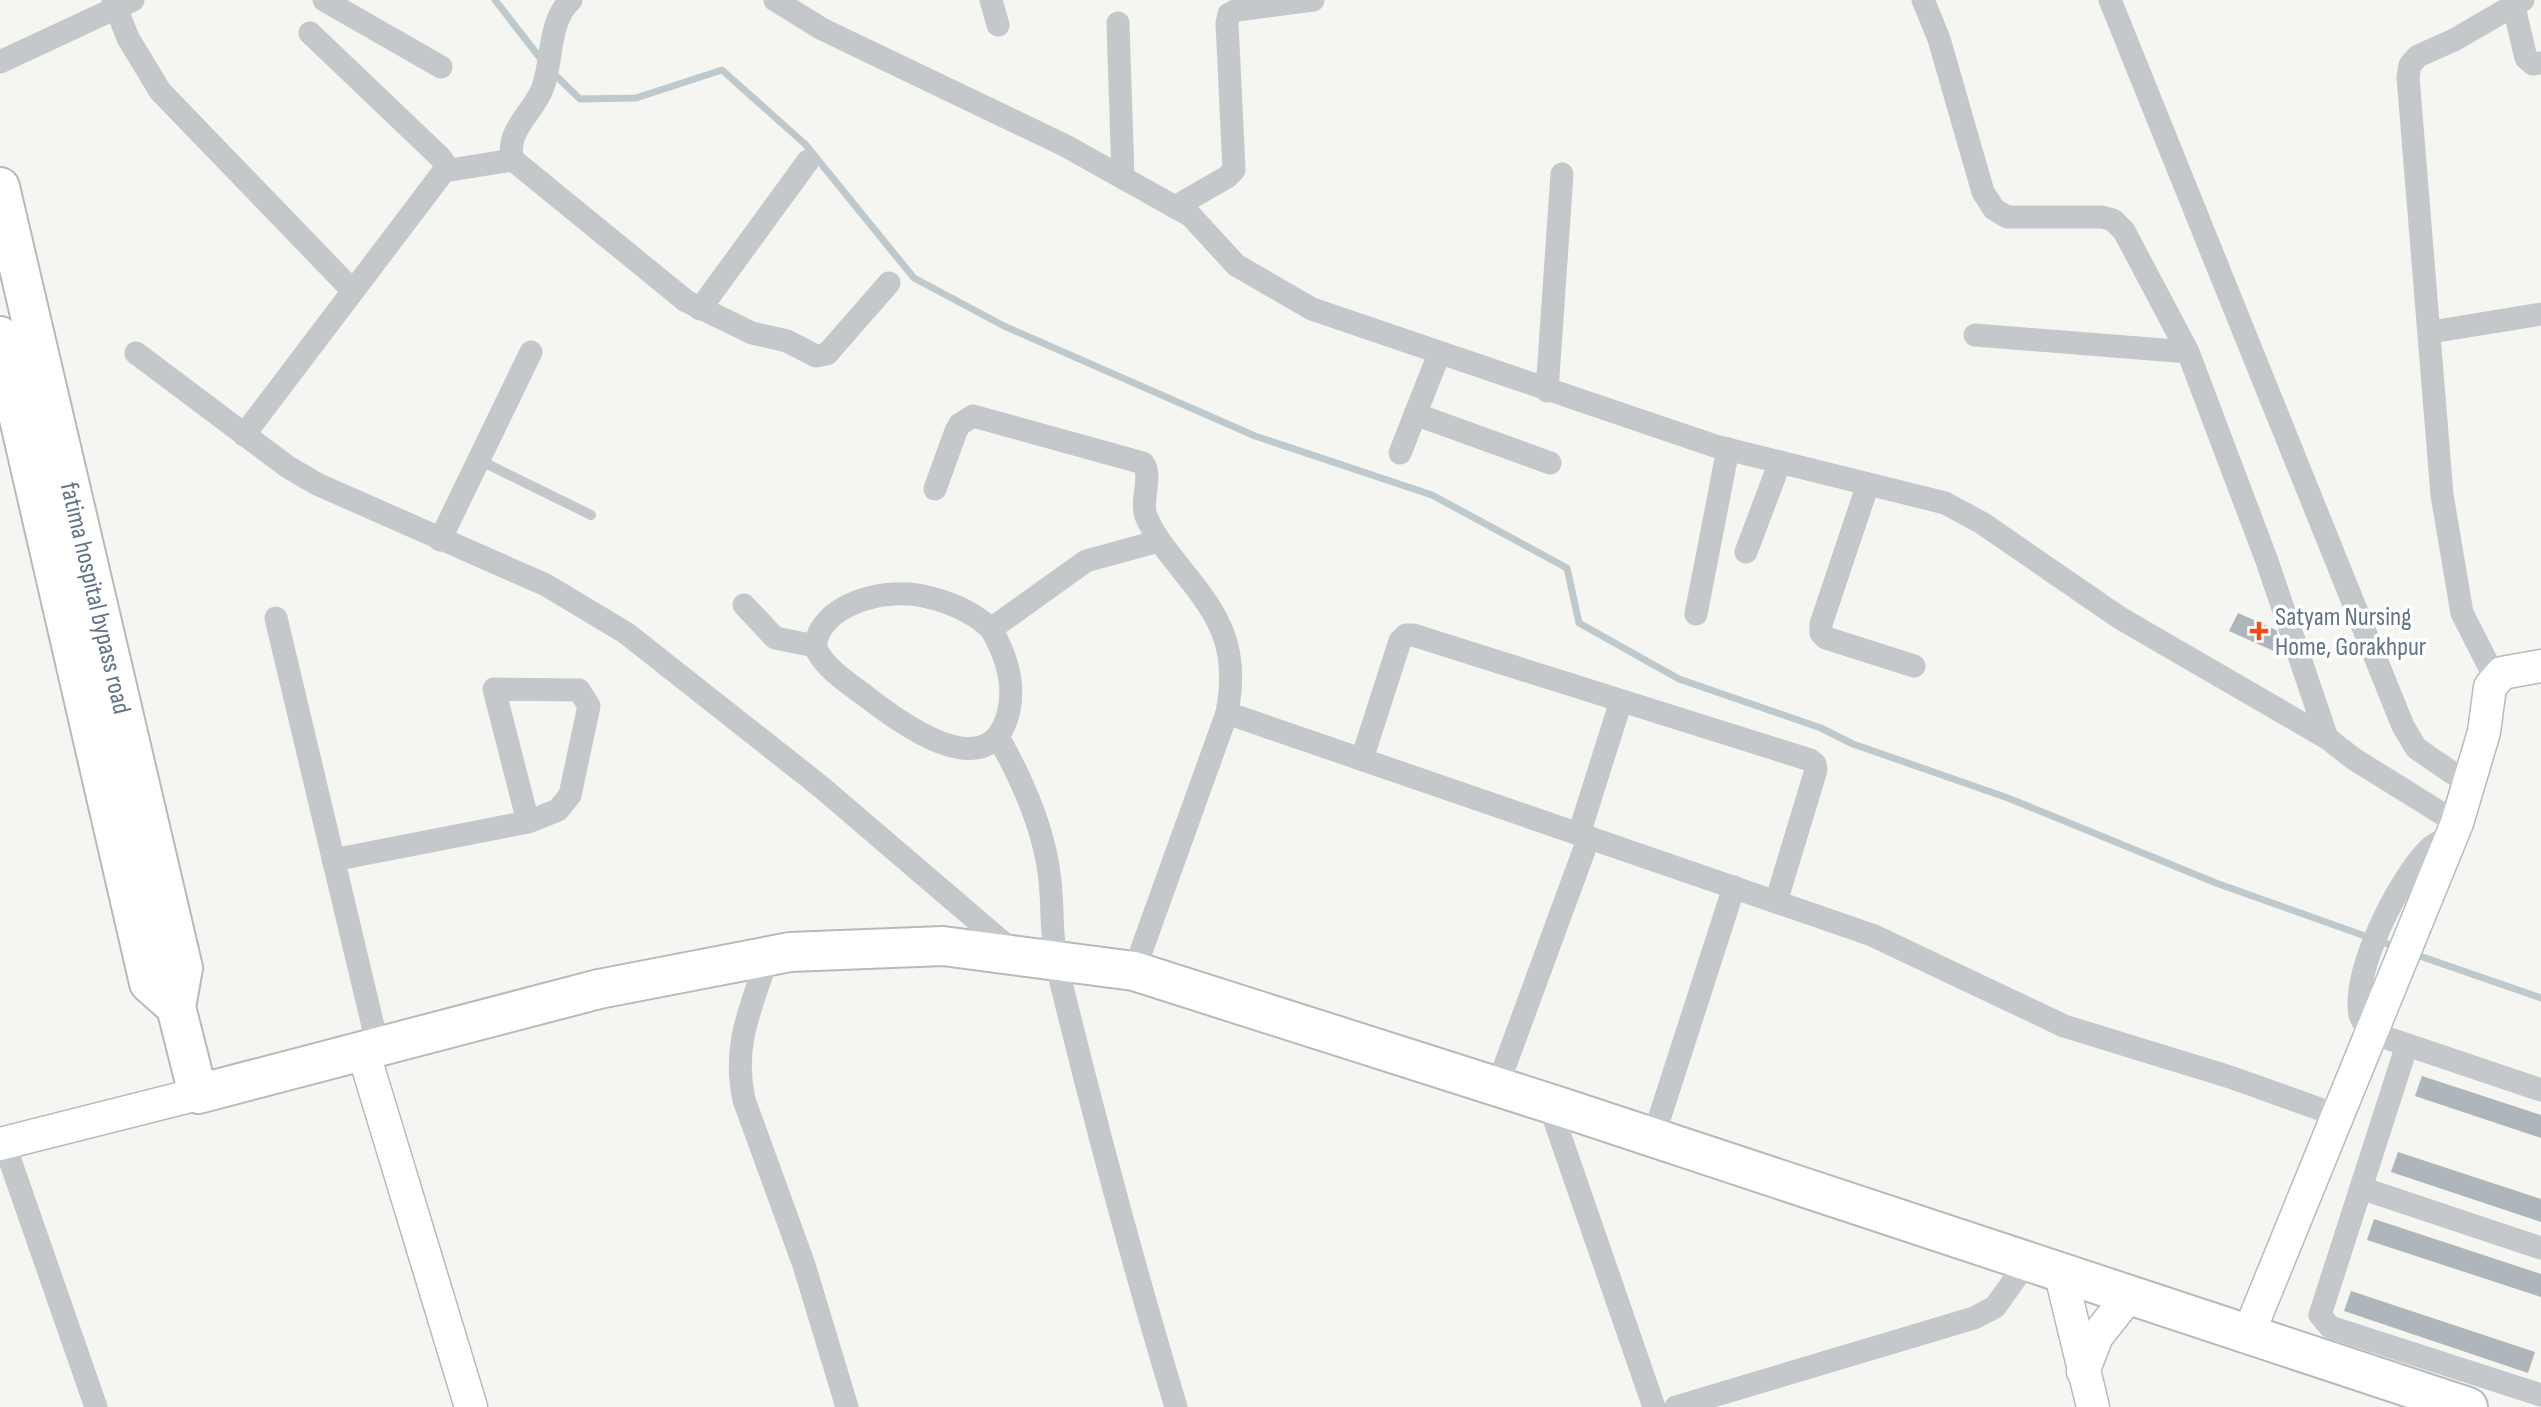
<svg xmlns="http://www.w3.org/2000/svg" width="2541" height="1407" font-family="'Sofia Sans Condensed',sans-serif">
  <rect width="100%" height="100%" fill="#f5f5f1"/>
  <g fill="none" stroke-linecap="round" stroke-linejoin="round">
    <g stroke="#bec9ce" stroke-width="7">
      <polyline points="495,0 544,63"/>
      <polyline points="552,72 580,99 636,98 722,70 805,144 914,278 1004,326 1255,436 1432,495 1567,568 1579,623 1679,679 1821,728 1853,744 2008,798 2216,883 2396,947"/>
      <polyline points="2411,953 2541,998"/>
    </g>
  </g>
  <g fill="#aeb5bb">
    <polygon points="2238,613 2276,630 2281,646 2278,653 2229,631"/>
    <polygon points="2422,1076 2541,1115 2541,1138 2415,1096"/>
    <polygon points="2398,1152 2541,1199 2541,1222 2391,1172"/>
    <polygon points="2374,1219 2541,1274 2541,1297 2367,1240"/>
    <polygon points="2351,1291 2535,1352 2528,1373 2344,1311"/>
  </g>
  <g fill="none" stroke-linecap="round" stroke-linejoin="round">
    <defs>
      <g id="secondary">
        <polyline points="363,1051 471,1407"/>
        <polyline points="0,1144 198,1094"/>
        <polyline points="2061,1275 2093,1407"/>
        <polyline points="2248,1335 2457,823 2484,732 2490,687 2502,673 2541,666"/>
        <polyline points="2083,1372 2097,1336 2128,1297"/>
      </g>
      <g id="highway">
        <path id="s1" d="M0,187L183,968L176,1007L198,1094L599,989L790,952L943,946L1134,971L1564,1108L2468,1407"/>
        <polyline points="0,336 149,983 176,1007"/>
      </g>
    </defs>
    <use href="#secondary" stroke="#b6bbc0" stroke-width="35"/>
    <use href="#highway" stroke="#b6babd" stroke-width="42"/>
    <polyline stroke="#c4c8cb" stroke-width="10" points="479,460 591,515"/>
    <g stroke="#c4c8cb" stroke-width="23">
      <polyline points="113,0 128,38 160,91 353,291"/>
      <polyline points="324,0 441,67"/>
      <path d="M571,0C548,21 553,59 543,87C534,113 504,131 513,160L686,301L752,333L787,341L816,356L827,354L889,283"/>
      <polyline points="775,0 822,29 1066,146 1175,207 1191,216 1236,265 1312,309 1715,446 1945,503 1982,523 2120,618 2327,738 2354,759 2457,823"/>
      <polyline points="991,0 998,25"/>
      <polyline points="1923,0 1939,39 1983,192 1994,209 2007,217 2102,217 2113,220 2124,231 2188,352 2267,561 2327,738"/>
      <polyline points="2110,0 2403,726 2416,748 2470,785"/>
      <polyline points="2514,7 2526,58 2533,64 2541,63"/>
      <polyline points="1118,23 1123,178"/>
      <polyline points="0,62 133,0"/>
      <polyline points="444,171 513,160"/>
      <polyline points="1175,207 1227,177 1234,170 1227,23 1229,14 1237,10 1313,0"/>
      <polyline points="700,309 808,161"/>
      <polyline points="2431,332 2541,314"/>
      <polyline points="1975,335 2188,352"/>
      <polyline points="136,353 288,467 317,484 546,585 626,633 820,786 1014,952"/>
      <polyline points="1547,391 1562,174"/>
      <polyline points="1415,414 1550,463"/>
      <polyline points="244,435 444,171 445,164 440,157 310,33"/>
      <polyline points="1400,453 1439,354"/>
      <polyline points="1868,484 1821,624 1821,633 1826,638 1914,666"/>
      <path d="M935,489L956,431L960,424L973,416L1143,463C1153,476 1140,500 1146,516C1154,536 1169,553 1182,570C1222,619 1239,649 1227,713L1134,971"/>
      <polyline points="440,540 531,352"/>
      <polyline points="1746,552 1780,462"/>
      <polyline points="744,605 775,638 815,646"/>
      <polyline points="1696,614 1728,449"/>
      <polyline points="276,618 378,1047"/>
      <path d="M991,629C1005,653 1015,682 1009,710C992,790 903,725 868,698C850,684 823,668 815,646C821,604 882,589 918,595C945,600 970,609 991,629L1086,561L1159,541"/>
      <polyline points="2496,680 2462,613 2442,495 2408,77 2410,65 2418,56 2454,40 2523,0"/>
      <polyline points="1227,713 1872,935 2064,1026 2230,1077 2339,1116"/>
      <path d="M998,737C1023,781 1045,830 1050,881C1053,908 1051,939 1057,966C1093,1114 1132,1261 1176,1407"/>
      <polyline points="1362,759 1400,641 1406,635 1413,635 1810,760 1815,764 1816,770 1776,902"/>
      <polyline points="1579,834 1621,701"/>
      <path d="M2452,835C2445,839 2435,843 2429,849C2398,880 2352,971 2360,1015C2362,1023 2367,1027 2372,1033L2541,1090"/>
      <polyline points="333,860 528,822 494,689 579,690 589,706 570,795 558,810 528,822"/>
      <path d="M768,956C751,1008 732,1045 744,1100L804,1265L847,1407"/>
      <polyline points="2407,1045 2320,1315 2330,1327 2541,1395"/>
      <polyline points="1497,1087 1589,837"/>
      <polyline points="1549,1104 1654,1407"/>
      <polyline points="1653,1138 1734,887"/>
      <polyline points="4,1143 96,1407"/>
      <polyline points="2361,1188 2541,1248"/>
      <polyline points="1676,1407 1974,1318 1995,1307 2028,1261"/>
    </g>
    <use href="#secondary" stroke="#fff" stroke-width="32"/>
    <use href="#highway" stroke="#fff" stroke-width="38"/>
  </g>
  <path fill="#f14d15" stroke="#fff" stroke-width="2.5" d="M2255.5 620.5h7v7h7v7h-7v7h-7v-7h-7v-7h7z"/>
  <g text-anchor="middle" stroke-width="7" stroke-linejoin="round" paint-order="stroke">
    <g font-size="26" fill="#627485" stroke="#fff">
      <text dy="9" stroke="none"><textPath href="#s1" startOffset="422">fatima hospital bypass road</textPath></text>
    </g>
    <g font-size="26" fill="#627485" stroke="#fff" text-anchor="start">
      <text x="2275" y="625">Satyam Nursing<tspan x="2275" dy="30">Home, Gorakhpur</tspan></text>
    </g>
  </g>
</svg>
